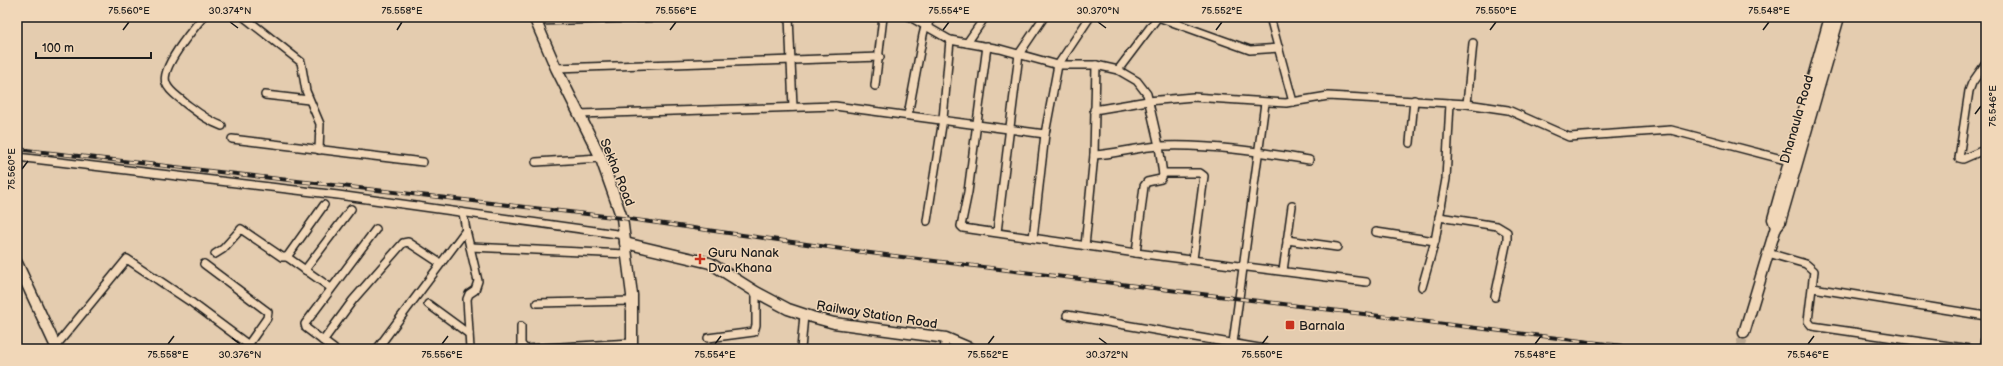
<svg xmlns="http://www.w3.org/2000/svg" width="2003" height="366" font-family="'Balsamiq Sans',sans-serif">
  <rect width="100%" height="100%" fill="#e4ccaf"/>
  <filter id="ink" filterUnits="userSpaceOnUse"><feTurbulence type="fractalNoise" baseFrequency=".025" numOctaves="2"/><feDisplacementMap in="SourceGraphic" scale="8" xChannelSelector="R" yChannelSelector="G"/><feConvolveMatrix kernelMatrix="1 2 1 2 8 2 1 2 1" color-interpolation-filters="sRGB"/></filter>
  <g filter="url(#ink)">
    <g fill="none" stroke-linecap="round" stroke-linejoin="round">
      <polyline stroke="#bca992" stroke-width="10" stroke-dasharray="10 5" stroke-linecap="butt" points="1740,349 1744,333"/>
      <defs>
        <g id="street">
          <path d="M203,17C193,29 160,68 166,83C169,92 179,97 185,103C197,112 208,121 222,126"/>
          <polyline points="244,17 301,62 306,91 320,124 319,150"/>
          <polyline points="789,17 793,107"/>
          <polyline points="910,17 950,40 1000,49 1058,65 1096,65 1118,70 1137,81 1147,94 1159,146 1163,175 1161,179 1147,182 1144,186 1136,253"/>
          <polyline points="1158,17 1250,50 1279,48"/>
          <polyline points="1270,17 1293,102"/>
          <polyline points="536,21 668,17"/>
          <polyline points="967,43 985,17"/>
          <polyline points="987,46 968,192 961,226 963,228 1136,253 1366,282"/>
          <polyline points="1986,63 1972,83 1969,91 1959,158 1963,159 1986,149"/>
          <polyline points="556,68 880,57"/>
          <polyline points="1118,70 1158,17"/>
          <polyline points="875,86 883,17"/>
          <polyline points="265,95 309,100"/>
          <polyline points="1467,104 1473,43"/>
          <polyline points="1094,110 1148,101 1193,97 1286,103 1328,96 1467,104 1508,110 1569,137 1671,130 1793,162"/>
          <polyline points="579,114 835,106 1045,134"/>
          <polyline points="908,115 923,35 925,27 933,17"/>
          <polyline points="232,139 423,162"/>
          <polyline points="1410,143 1414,100"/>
          <path d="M1094,155C1116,154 1138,147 1160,146C1211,144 1260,152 1309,160"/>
          <polyline points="17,157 338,195 624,235"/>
          <polyline points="536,162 600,158"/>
          <polyline points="1163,173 1200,173 1204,176 1193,259"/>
          <polyline points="324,205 287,257 331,288"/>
          <polyline points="463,213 466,230"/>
          <polyline points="1439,217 1497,226 1507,232 1507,240 1495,297"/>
          <polyline points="927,221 943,119 950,40"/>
          <polyline points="997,232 1019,54 1044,17"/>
          <polyline points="1376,232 1435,241"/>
          <polyline points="1033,238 1045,134 1058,65 1090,17"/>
          <polyline points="1287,240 1337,247"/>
          <polyline points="1085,246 1094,155 1096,65"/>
          <polyline points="470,247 626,254"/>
          <polyline points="1768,253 1806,264 1814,271 1808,321 1812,326 1970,349"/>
          <polyline points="215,254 223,249 241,229 282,257 287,257"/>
          <polyline points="204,264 268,312 267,318 248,345"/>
          <polyline points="305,270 351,209"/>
          <polyline points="1283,271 1292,206"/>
          <polyline points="1422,287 1435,241 1446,179 1450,103"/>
          <polyline points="1813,288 1986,316"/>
          <polyline points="537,303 632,301"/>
          <polyline points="428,304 469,334"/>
          <polyline points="1067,315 1265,349"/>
          <polyline points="521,326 521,344 525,349 632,343"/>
          <polyline points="708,338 754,332 756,325 756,292"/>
          <polyline points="323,341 353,300 403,243 408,242 440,263"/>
          <polyline points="1233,343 1265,103"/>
          <polyline points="55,347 127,259 191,302 254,349"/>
          <polyline points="334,349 306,328 305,324 376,229"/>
          <polyline points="377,349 466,230 478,281 475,290 469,294 467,299 470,349"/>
          <polyline points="801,349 804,315"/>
          <polyline points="944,349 946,338"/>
          <polyline points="1983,349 1986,333"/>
        </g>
        <g id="secondary">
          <polyline points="534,17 556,68 600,156 622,218 632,295 632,349"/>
          <polyline points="1776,227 1773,219 1830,17"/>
          <polyline points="625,243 710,263 756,292 788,309 812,317 834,323 946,338 972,349"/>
          <polyline points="17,263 57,349"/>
          <polyline points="1744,333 1776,227 1780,222 1839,17"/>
        </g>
      </defs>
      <use href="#street" stroke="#1c1c1c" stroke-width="10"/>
      <use href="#secondary" stroke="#1c1c1c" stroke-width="13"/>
      <use href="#street" stroke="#f1d7b8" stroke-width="7"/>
      <use href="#secondary" stroke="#f1d7b8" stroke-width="10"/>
      <defs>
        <polyline id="rail" points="17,149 622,218 870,253 1647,349"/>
      </defs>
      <use href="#rail" stroke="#1c1c1c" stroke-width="4"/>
      <use href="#rail" stroke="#f1d7b8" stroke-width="2.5" stroke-dasharray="8" stroke-linecap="butt"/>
    </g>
  </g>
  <path fill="none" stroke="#1c1c1c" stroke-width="1.5" d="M230,22L238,28M1098,22L1106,28M123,30L129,22M397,30L402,22M670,30L676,22M943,30L949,22M1216,30L1222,22M1490,30L1496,22M1763,30L1769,22M1975,114L1981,106M22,169L28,161M232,338L240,344M1099,338L1107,344M168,344L174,336M442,344L448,336M715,344L721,336M988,344L994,336M1262,344L1268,336M1535,344L1541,336M1808,344L1814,336"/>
  <g fill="#c8321e" stroke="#f1d7b8" stroke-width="1.5">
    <path d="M698 253h4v4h4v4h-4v4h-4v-4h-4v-4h4z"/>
    <rect x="1285" y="320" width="10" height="10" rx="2"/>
  </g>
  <g text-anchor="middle" stroke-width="3" stroke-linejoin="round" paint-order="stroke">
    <g font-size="13" fill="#1c1c1c" stroke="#f1d7b8">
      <text transform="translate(1796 119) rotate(-74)" y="5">Dhanaula Road</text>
      <text transform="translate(618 172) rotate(68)" y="5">Sekha Road</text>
      <text transform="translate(877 314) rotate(9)" y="5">Railway Station Road</text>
    </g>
    <g font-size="13" fill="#1c1c1c" stroke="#f1d7b8" text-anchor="start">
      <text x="708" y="257">Guru Nanak<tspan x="708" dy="15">Dva Khana</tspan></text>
      <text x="1299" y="330">Barnala</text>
    </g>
  </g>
  <rect width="2003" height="366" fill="none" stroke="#f1d7b8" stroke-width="44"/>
  <path d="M36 52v6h115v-6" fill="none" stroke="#1c1c1c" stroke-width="2"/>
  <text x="42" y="52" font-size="12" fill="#1c1c1c" stroke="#f1d7b8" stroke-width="3" paint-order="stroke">100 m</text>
  <rect x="22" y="22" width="1959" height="322" fill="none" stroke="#1c1c1c" stroke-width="1.5"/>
  <g font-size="10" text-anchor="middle" fill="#1c1c1c">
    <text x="129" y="14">75.560°E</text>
    <text x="230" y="14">30.374°N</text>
    <text x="402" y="14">75.558°E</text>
    <text x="676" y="14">75.556°E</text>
    <text x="949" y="14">75.554°E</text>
    <text x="1098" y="14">30.370°N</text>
    <text x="1222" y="14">75.552°E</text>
    <text x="1496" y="14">75.550°E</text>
    <text x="1769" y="14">75.548°E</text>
    <text transform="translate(1992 106) rotate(-90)" y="4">75.546°E</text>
    <text transform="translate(11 169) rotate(-90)" y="4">75.560°E</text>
    <text x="168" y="358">75.558°E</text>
    <text x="240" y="358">30.376°N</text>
    <text x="442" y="358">75.556°E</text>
    <text x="715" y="358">75.554°E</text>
    <text x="988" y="358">75.552°E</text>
    <text x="1107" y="358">30.372°N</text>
    <text x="1262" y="358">75.550°E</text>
    <text x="1535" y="358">75.548°E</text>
    <text x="1808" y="358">75.546°E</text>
  </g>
</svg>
